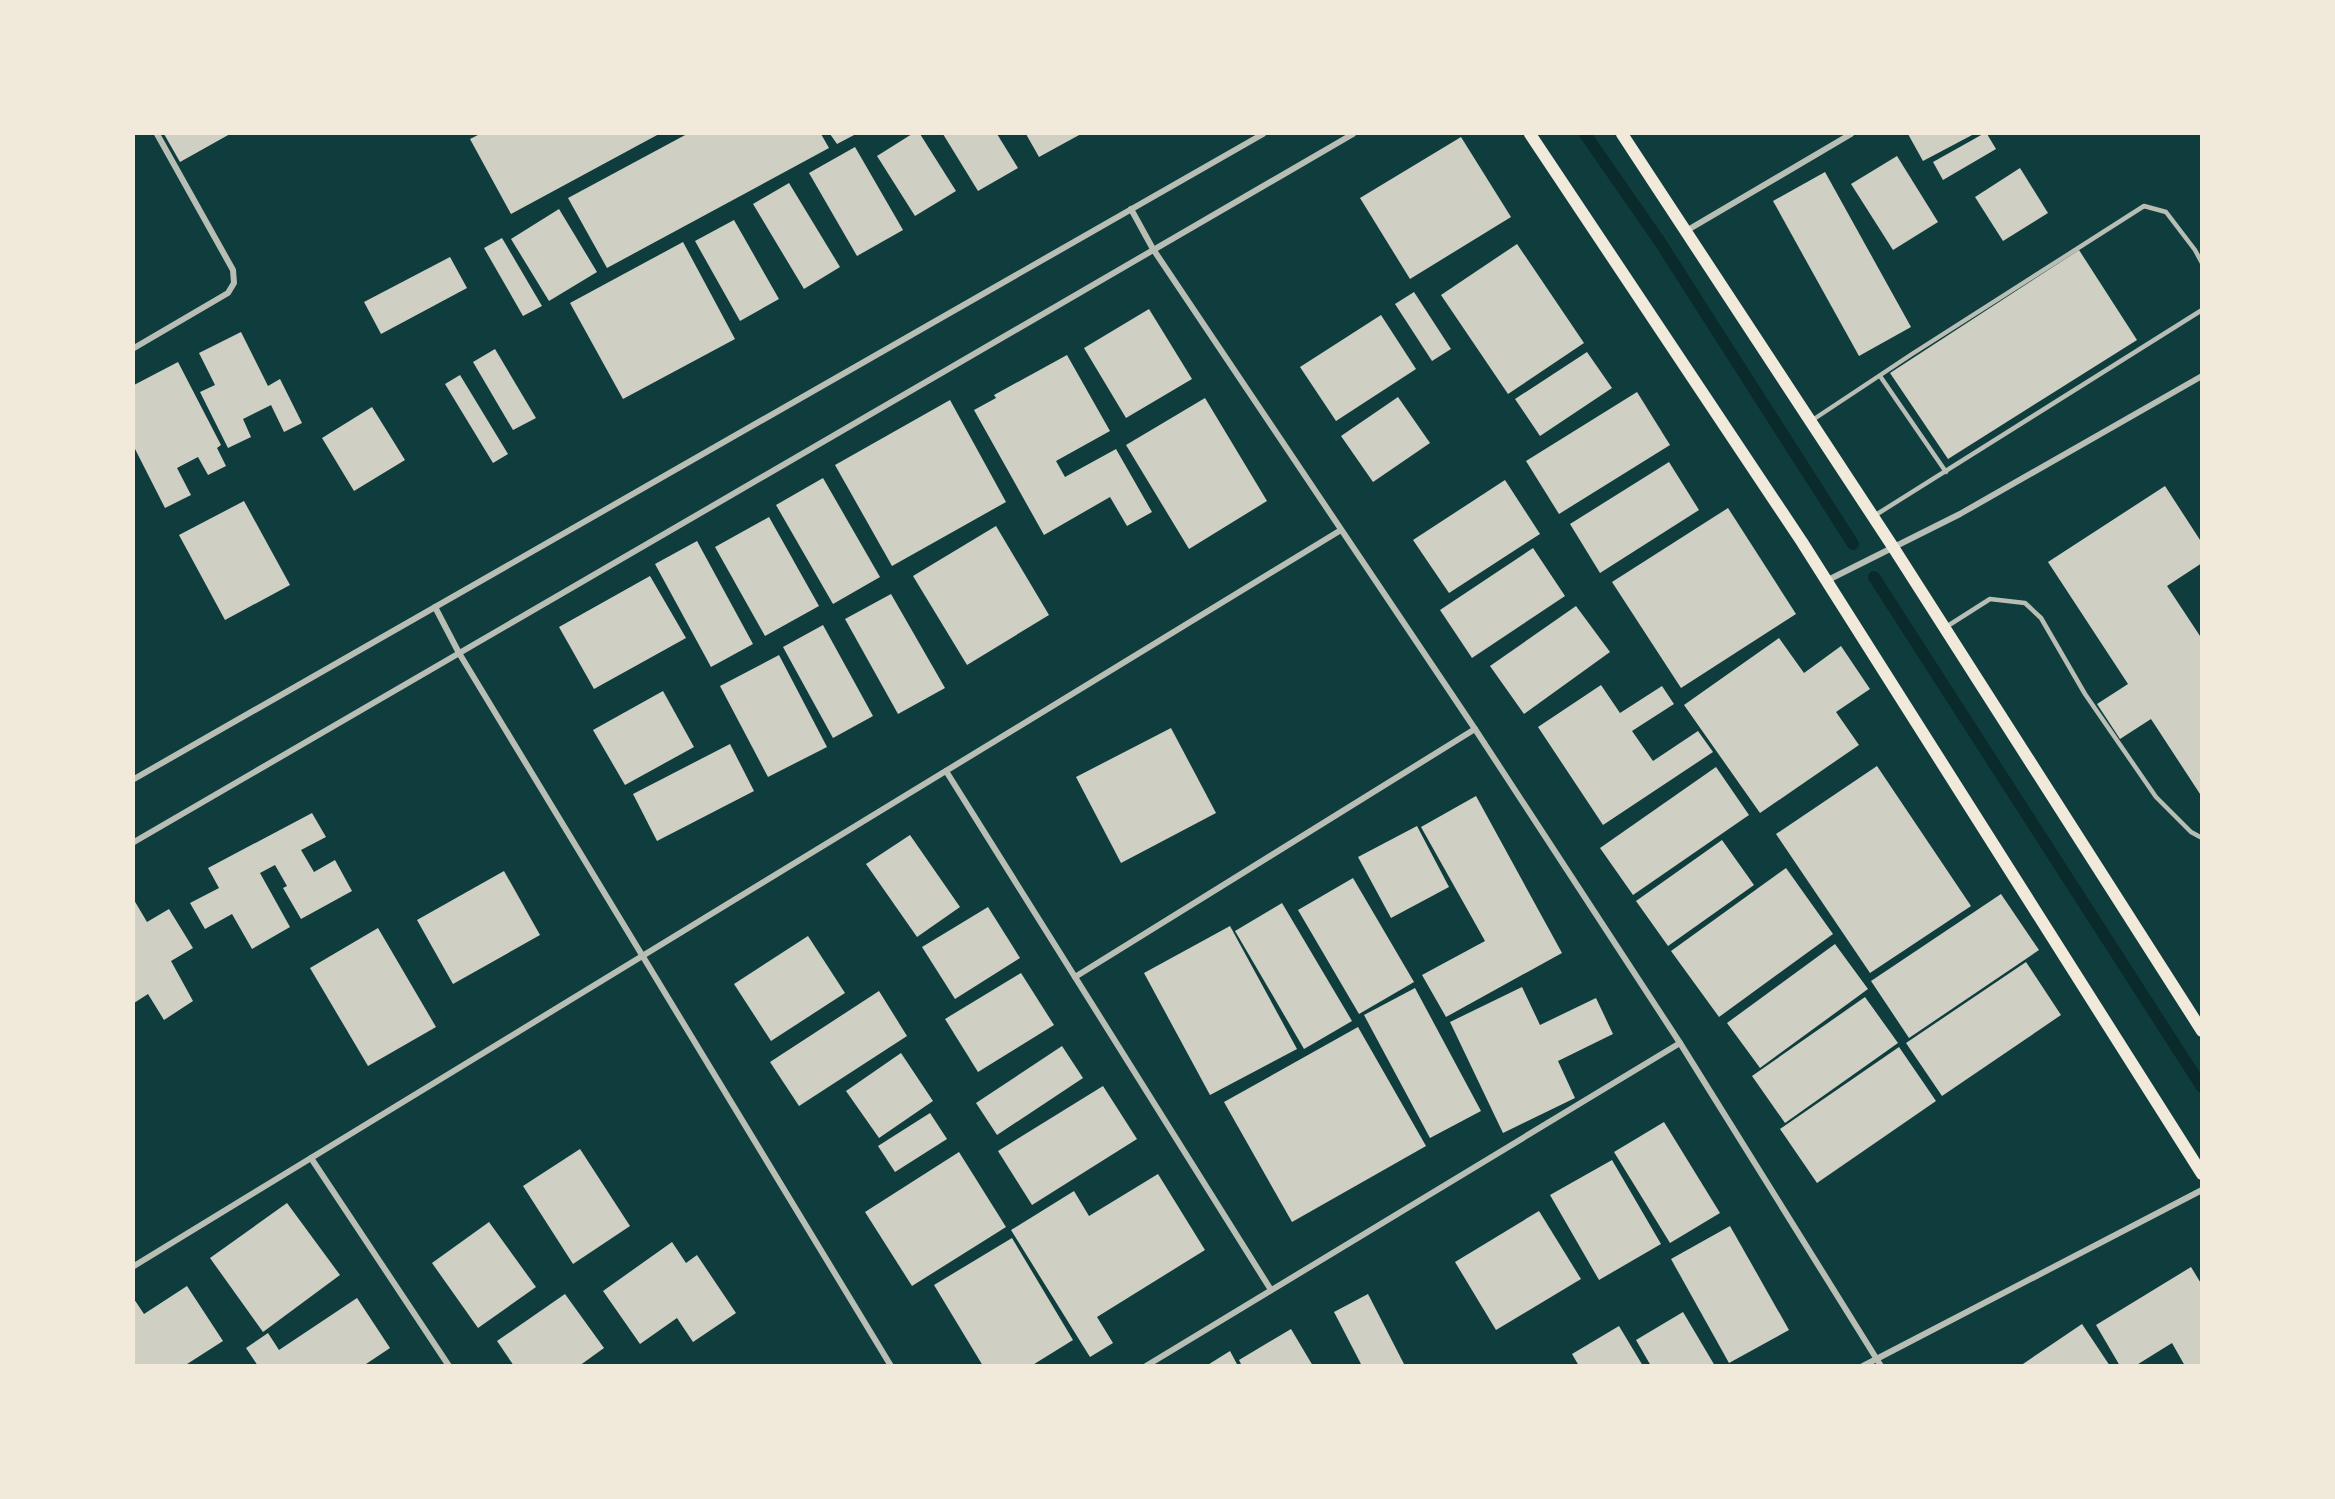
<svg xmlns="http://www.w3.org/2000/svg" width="2335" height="1499" font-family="Ubuntu,sans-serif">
  <rect width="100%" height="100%" fill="#0f3d3e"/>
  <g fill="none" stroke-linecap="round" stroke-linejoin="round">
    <g stroke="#0a2a2b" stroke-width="12">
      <polyline points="1585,134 1660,242 1853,544"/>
      <polyline points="1874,577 2202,1087"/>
    </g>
  </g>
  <g fill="#cfcfc3">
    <polygon points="164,134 230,134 180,162"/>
    <polygon points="480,134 659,134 511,214 470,139"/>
    <polygon points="687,134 821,134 829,148 607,268 568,198"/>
    <polygon points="830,134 856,134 837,144"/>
    <polygon points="912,134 920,134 956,191 915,216 877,156"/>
    <polygon points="943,134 997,134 1018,168 978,191"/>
    <polygon points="1026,134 1081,134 1039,157"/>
    <polygon points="1908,134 1974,134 1923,161"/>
    <polygon points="1983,134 1987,134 1996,149 1943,180 1933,162"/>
    <polygon points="1461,137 1511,217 1410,279 1360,198"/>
    <polygon points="855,147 903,230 857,256 809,173"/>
    <polygon points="1897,156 1938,222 1893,250 1851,184"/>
    <polygon points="2020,168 2048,213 2003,241 1975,197"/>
    <polygon points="1825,172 1911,327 1859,356 1773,201"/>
    <polygon points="789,183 840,267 804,289 753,204"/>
    <polygon points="559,209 597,272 549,301 511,239"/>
    <polygon points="734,220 779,299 740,321 695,241"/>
    <polygon points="502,238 542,306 523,316 484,248"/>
    <polygon points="683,242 735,339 623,399 570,303"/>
    <polygon points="1517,244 1584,343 1508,394 1441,295"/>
    <polygon points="2079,250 2137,340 1948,459 1890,373"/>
    <polygon points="450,257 467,288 381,334 364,302"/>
    <polygon points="1414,292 1451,349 1432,361 1395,304"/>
    <polygon points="1149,309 1192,379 1126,418 1084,348"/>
    <polygon points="1381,315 1416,369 1336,421 1300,367"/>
    <polygon points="241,332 268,386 280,379 302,423 284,432 271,405 243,419 251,437 228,448 200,392 215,385 199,353"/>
    <polygon points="495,349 536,418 513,430 473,362"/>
    <polygon points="1587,352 1612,388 1540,436 1515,399"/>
    <polygon points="1067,355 1110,431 1056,461 1065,477 1116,449 1152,512 1127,526 1110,497 1044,535 974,410 996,398 994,395"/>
    <polygon points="178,362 221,445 217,448 226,466 208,475 198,457 177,468 191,495 165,508 134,447 134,385"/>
    <polygon points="460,375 508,454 493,463 445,384"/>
    <polygon points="1637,392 1670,445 1559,514 1526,461"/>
    <polygon points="1398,397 1430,443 1373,482 1341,436"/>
    <polygon points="1205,398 1267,501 1189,549 1126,445"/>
    <polygon points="950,400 1006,502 892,566 835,465"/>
    <polygon points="372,407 405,460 354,491 322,438"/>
    <polygon points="1669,462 1699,510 1600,573 1570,524"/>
    <polygon points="823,478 880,577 833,604 776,505"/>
    <polygon points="1505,480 1540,534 1449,593 1413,540"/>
    <polygon points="2165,486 2202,543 2202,563 2167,586 2202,639 2202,797 2151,719 2120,739 2097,704 2128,684 2048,562"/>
    <polygon points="244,501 290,585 225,620 179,535"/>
    <polygon points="1728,508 1796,614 1681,688 1612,582"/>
    <polygon points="769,517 819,606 765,636 715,547"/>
    <polygon points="996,526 1049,615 967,665 913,576"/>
    <polygon points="697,541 753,644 711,667 655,564"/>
    <polygon points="1533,548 1565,596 1472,658 1440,610"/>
    <polygon points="650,576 686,638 594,689 559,627"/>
    <polygon points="891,594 945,688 898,714 845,619"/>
    <polygon points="1576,606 1610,652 1524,714 1490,666"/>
    <polygon points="823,625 873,716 833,738 783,647"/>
    <polygon points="1779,638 1804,673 1841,646 1870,689 1836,712 1859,745 1760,813 1684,705"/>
    <polygon points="779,655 827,747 768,777 720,686"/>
    <polygon points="1601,685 1620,713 1662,686 1674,704 1632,731 1653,761 1698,731 1713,752 1603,825 1538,727"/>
    <polygon points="663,691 694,747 625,785 593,730"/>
    <polygon points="1171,728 1216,813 1121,863 1076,777"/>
    <polygon points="730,744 754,791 657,841 633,794"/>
    <polygon points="1877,766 1971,906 1870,973 1776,834"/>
    <polygon points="1716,767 1749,815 1633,895 1600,848"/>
    <polygon points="1476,796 1562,953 1446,1017 1422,975 1485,941 1421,827"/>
    <polygon points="312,813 326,837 301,850 314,872 335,860 352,891 301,919 283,888 287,886 275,865 260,873 290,927 252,949 232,914 205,929 190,903 219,888 208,868"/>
    <polygon points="1417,826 1449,887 1391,918 1358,857"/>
    <polygon points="910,835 960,907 917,937 866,864"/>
    <polygon points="1722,840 1754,885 1668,946 1636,901"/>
    <polygon points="1786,868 1833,934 1719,1017 1671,951"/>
    <polygon points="504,871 540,935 453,984 417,920"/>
    <polygon points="1353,878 1414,982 1359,1014 1298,910"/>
    <polygon points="2001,894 2039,950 1909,1038 1871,981"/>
    <polygon points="134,900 147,922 169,909 193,948 171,961 193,1001 164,1020 148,994 134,1003"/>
    <polygon points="1282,903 1352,1021 1304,1049 1235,931"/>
    <polygon points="988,907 1020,958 955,999 922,947"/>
    <polygon points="1230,926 1297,1049 1210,1095 1144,973"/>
    <polygon points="378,928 436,1027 368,1066 310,968"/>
    <polygon points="808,936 845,993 771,1041 734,984"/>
    <polygon points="1835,944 1868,989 1760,1068 1727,1023"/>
    <polygon points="2026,962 2061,1015 1942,1096 1906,1043"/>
    <polygon points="1021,973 1054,1025 978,1072 945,1019"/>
    <polygon points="1522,987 1540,1025 1596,998 1613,1034 1558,1061 1575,1098 1503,1133 1450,1022"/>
    <polygon points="1415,988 1481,1111 1430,1138 1364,1015"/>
    <polygon points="879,991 907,1036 799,1106 770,1062"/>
    <polygon points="1865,997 1898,1043 1785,1123 1752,1076"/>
    <polygon points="1358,1027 1426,1146 1292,1222 1224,1102"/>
    <polygon points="1062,1046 1083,1078 997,1135 976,1103"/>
    <polygon points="1899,1047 1936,1101 1817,1183 1780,1129"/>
    <polygon points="901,1053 933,1101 879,1138 846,1091"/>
    <polygon points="1103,1086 1137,1139 1032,1205 998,1151"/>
    <polygon points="930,1113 947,1139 895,1172 878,1146"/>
    <polygon points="1664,1122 1720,1213 1670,1243 1614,1152"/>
    <polygon points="580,1149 630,1226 573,1264 523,1186"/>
    <polygon points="959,1152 1006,1227 912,1286 865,1212"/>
    <polygon points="1612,1160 1661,1244 1599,1280 1550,1195"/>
    <polygon points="1158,1174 1205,1250 1097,1317 1113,1343 1090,1357 1011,1230 1074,1191 1089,1216"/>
    <polygon points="287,1203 340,1275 263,1332 210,1258"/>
    <polygon points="1539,1211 1581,1279 1496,1330 1455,1262"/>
    <polygon points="489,1222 536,1287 478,1328 432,1263"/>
    <polygon points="1730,1226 1789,1330 1729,1363 1671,1259"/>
    <polygon points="1012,1238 1073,1340 1031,1366 983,1366 934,1285"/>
    <polygon points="672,1242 686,1263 697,1255 736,1313 693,1342 677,1318 640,1344 603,1291"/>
    <polygon points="2191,1267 2202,1285 2202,1366 2185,1366 2172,1343 2135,1366 2120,1366 2096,1325"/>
    <polygon points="187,1286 223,1341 184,1366 134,1366 134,1299 144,1314"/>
    <polygon points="565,1294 604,1348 579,1366 514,1366 497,1341"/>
    <polygon points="1368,1294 1405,1366 1362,1366 1334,1312"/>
    <polygon points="357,1298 390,1348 363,1366 258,1366 246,1348 268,1333 279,1350"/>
    <polygon points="1683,1312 1715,1366 1651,1366 1636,1340"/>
    <polygon points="2082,1324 2110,1366 2020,1366"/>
    <polygon points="1619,1326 1643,1366 1579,1366 1572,1354"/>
    <polygon points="1291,1329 1313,1366 1242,1366 1239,1360"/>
    <polygon points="1230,1351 1238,1366 1206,1366"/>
  </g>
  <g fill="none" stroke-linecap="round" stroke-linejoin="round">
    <g stroke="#b8beb3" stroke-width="4.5">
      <polyline points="1880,376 1946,472"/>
      <polyline points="1811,421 1912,354 2144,206 2166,212 2195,250 2202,263"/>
      <polyline points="1874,516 2202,310"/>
      <polyline points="1946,627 1990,599 2025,603 2041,618 2085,694 2156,797 2191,832 2202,838"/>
    </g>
    <g stroke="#b8beb3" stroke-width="6">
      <polyline points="1131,209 1153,249 1475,729 1680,1043 1881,1366"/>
      <polyline points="1686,231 1851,134"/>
      <polyline points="134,348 228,293 234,283 233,270 157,134"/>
      <polyline points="1826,581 1960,514 2202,376"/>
      <polyline points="435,607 459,653 891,1366"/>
      <polyline points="946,771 1271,1290"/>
      <polyline points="134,779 1263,134"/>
      <polyline points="134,842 1353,134"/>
      <polyline points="1075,977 1475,729"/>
      <polyline points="311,1158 449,1366"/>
      <polyline points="134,1266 1341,530"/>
      <polyline points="1146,1366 1680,1043"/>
      <polyline points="1863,1366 2202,1190"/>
    </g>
    <g stroke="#f1e9da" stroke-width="12">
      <polyline points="1530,134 1802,542 2202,1174"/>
      <polyline points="1622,134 1893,547 2202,1031"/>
    </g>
  </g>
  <rect width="2335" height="1499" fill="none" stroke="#f1e9da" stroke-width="270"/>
</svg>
